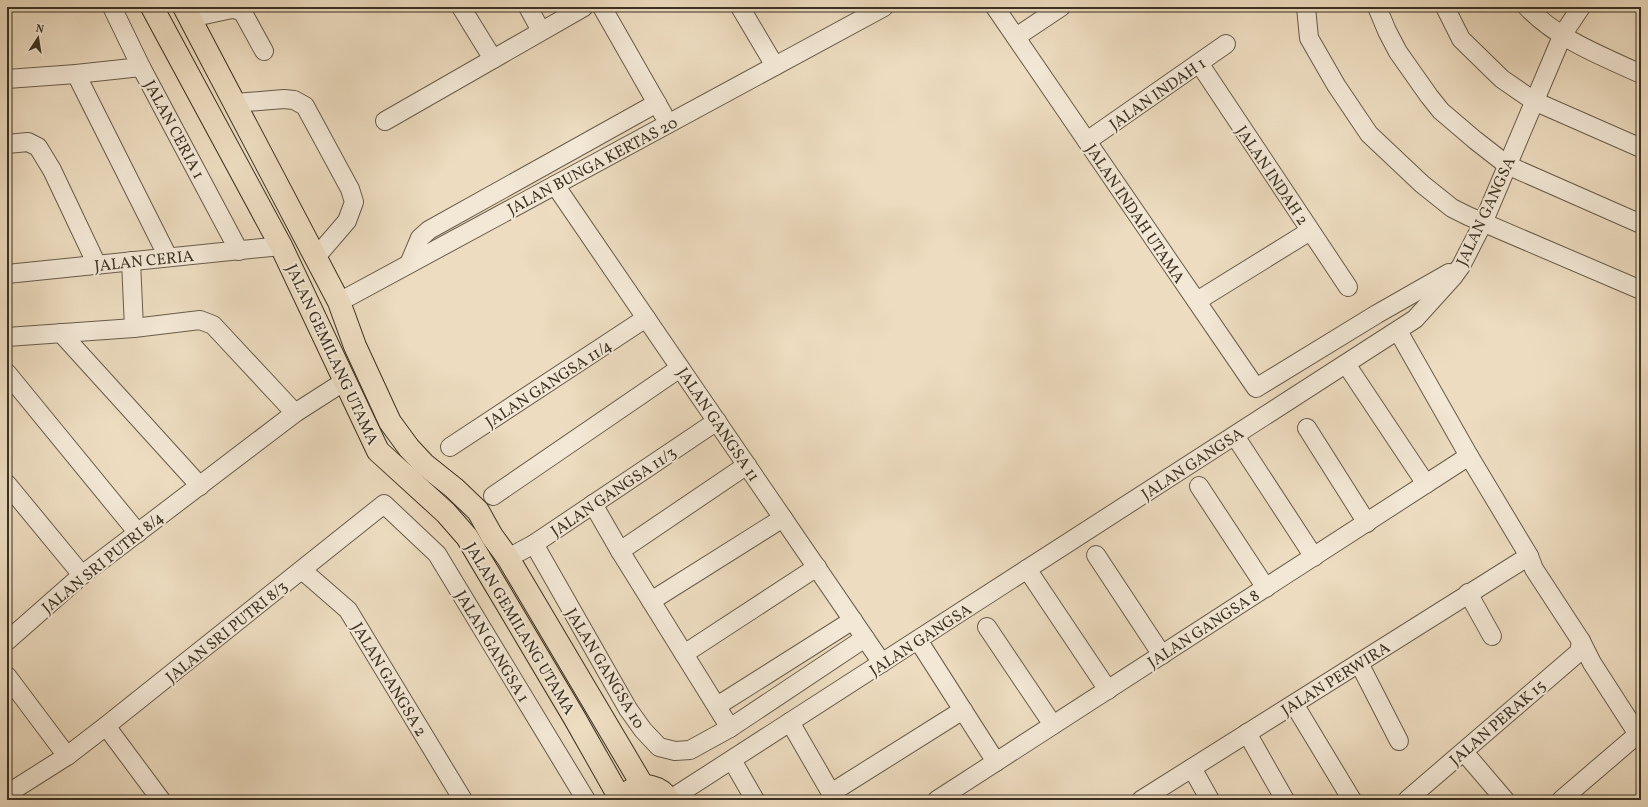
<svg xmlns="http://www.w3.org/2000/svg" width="1648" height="807" font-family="Vollkorn,serif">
  <rect width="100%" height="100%" fill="#eddcc0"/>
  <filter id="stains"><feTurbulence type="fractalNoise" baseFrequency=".005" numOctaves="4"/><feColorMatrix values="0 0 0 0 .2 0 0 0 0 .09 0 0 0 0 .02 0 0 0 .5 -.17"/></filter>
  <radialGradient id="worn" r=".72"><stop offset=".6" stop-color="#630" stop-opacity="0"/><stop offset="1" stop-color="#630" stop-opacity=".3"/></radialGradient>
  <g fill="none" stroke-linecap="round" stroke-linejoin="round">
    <defs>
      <g id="minor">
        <polyline points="112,7 141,67 239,251"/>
        <polyline points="461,7 493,59"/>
        <polyline points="528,7 541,31"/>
        <polyline points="602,7 663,114"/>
        <polyline points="740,7 775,66"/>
        <polyline points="995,7 1256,388 1377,314 1449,273"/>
        <polyline points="1306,7 1309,38 1336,85 1369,134 1422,184 1452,208 1468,216 1641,290"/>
        <polyline points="1377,7 1387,31 1398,52 1429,96 1441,111 1475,140 1507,165 1641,224"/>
        <polyline points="1445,7 1461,39 1502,79 1534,101 1641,148"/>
        <path d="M1527,7C1557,39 1602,56 1641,74"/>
        <polyline points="190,18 232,9 242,11 264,51"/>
        <polyline points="1016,37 1061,7"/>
        <polyline points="1199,63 1348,287"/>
        <polyline points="76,74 168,257"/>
        <polyline points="7,79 76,74 141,67"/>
        <polyline points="235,103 284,99 294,100 305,106 350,189 354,202 347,221 316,257"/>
        <polyline points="385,121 584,7"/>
        <polyline points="1087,141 1226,44"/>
        <polyline points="7,144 28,142 38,147 52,170 97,265"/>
        <polyline points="555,185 882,663"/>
        <polyline points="131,261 134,328"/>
        <polyline points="409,264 420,238 429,230 657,103"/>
        <polyline points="7,274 281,246"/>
        <polyline points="1197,301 1310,231"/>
        <polyline points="339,302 884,7"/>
        <polyline points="1398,331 1469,456 1529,556 1534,569 1581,641 1592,663 1641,739"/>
        <polyline points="61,333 200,486"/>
        <polyline points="7,337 134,328 200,320 213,325 295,413"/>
        <polyline points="1346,364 1426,484"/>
        <polyline points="7,373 138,533"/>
        <polyline points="1307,428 1367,523"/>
        <polyline points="1235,436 1314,557"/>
        <polyline points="450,447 646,318"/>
        <polyline points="7,484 82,575"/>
        <polyline points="1199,486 1266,588"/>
        <polyline points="493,496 680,368"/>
        <polyline points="593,504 620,551 730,728"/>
        <polyline points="534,544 628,709 643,730 659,747 675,751 690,750 730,728 865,638"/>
        <polyline points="620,551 747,465"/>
        <polyline points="1096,555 1162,655"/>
        <polyline points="508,558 534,544 717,421"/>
        <polyline points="1027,569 1108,690"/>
        <polyline points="302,570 348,610 463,800"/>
        <polyline points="1468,593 1492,636"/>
        <polyline points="651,601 783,518"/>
        <polyline points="987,627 1053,725"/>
        <polyline points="918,640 996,762"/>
        <polyline points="7,641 82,575 295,413 345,381"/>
        <polyline points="684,654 817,567"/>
        <polyline points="1359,663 1399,741"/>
        <polyline points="7,676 67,756"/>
        <polyline points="1294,704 1352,800"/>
        <polyline points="717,706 853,620"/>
        <polyline points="790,722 835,800"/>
        <polyline points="106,726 161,800"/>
        <polyline points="1247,733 1285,800"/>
        <polyline points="1464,752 1505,800"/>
        <polyline points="732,760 755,800"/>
        <polyline points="1192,768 1210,800"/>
        <polyline points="831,793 963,710"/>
        <polyline points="7,794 67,756 106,726 384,504 437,554 586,800"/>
        <polyline points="669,800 1415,319 1453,277 1461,266 1483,223 1563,34 1581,7"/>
        <polyline points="937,800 1469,456"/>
        <polyline points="1141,800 1529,556"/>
        <polyline points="1407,800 1579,652 1581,641"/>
        <polyline points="1561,800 1638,734"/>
      </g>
      <g id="major">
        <polyline points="152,7 281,246 378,451 446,513 467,537 574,717 621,800"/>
        <polyline points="184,7 339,302 355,346 390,422 409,448 424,464 454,488 478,511 492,536 508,558 643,786"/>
        <path d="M630,791C643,782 661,786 669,800"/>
      </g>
    </defs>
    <use href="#minor" stroke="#685c4a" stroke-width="20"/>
    <use href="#major" stroke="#3b3122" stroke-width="24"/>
    <use href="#minor" stroke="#f3e8d6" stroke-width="18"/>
    <use href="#major" stroke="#eddcc0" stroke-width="22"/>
  </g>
  <g text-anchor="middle" stroke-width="4" stroke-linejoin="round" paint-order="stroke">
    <g font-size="16" fill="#3b3122" stroke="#f3e8d6">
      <text transform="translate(1157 93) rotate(-35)" y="6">JALAN INDAH 1</text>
      <text transform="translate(175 129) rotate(62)" y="6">JALAN CERIA 1</text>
      <text transform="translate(592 165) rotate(-28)" y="6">JALAN BUNGA KERTAS 20</text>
      <text transform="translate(1273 175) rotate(56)" y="6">JALAN INDAH 2</text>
      <text transform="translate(1485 211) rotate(-65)" y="6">JALAN GANGSA</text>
      <text transform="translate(1136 213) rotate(56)" y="6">JALAN INDAH UTAMA</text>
      <text transform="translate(144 260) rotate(-6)" y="6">JALAN CERIA</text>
      <text transform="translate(333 354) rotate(65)" y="6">JALAN GEMILANG UTAMA</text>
      <text transform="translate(548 383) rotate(-33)" y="6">JALAN GANGSA 11/4</text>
      <text transform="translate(719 424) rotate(56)" y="6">JALAN GANGSA 11</text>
      <text transform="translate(1192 463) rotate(-33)" y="6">JALAN GANGSA</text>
      <text transform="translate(613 491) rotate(-34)" y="6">JALAN GANGSA 11/3</text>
      <text transform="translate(102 562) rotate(-39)" y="6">JALAN SRI PUTRI 8/4</text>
      <text transform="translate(521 628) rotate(59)" y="6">JALAN GEMILANG UTAMA</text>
      <text transform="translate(1203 628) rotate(-33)" y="6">JALAN GANGSA 8</text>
      <text transform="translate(226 631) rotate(-39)" y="6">JALAN SRI PUTRI 8/3</text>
      <text transform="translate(920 639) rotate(-33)" y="6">JALAN GANGSA</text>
      <text transform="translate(493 646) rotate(59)" y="6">JALAN GANGSA 1</text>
      <text transform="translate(606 668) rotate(59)" y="6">JALAN GANGSA 10</text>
      <text transform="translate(1335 678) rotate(-32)" y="6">JALAN PERWIRA</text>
      <text transform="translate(390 679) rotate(59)" y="6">JALAN GANGSA 2</text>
      <text transform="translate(1497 722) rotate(-41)" y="6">JALAN PERAK 15</text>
    </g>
  </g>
  <rect width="1648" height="807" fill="none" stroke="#eddcc0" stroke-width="24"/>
  <rect x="8" y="8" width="1632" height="791" fill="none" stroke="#3b3122" stroke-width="2"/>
  <rect x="12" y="12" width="1624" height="783" fill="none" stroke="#3b3122"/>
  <g transform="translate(38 38) rotate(12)" stroke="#f3e8d6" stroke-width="3" paint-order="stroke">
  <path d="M0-3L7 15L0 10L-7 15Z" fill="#3b3122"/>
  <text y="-6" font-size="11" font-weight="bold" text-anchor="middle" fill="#3b3122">N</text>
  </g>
  <rect width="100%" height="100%" filter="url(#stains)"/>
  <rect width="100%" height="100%" fill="url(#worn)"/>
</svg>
